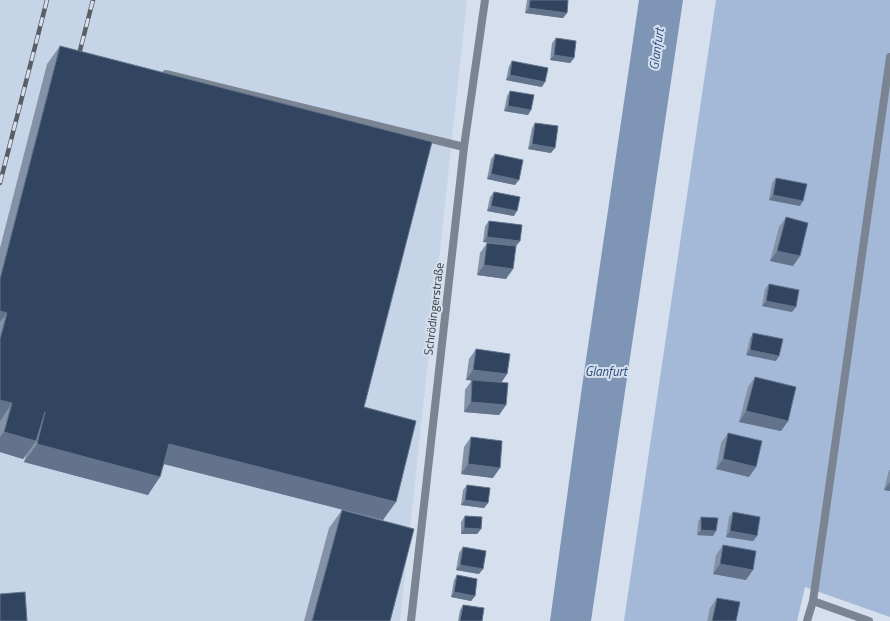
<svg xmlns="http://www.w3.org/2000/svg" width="890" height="621" font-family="'Titillium Web',sans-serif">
  <rect width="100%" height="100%" fill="#d6dfed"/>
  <polygon fill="#c6d4e8" points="0,0 467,0 400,621 0,621"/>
  <polygon fill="#a3b9d7" points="716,0 890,0 890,617 805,587 797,621 624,621"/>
  <polygon fill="#7e95b5" points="639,0 683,0 591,621 550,621 582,387"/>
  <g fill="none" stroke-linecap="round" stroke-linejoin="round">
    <g stroke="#7a8493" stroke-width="8">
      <polyline points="166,74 464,147"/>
      <polyline points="813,601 890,57"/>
    </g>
    <g stroke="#7a8493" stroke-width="8">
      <polyline points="411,621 464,147 485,0"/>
      <polyline points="807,621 813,601 869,621"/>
    </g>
    <defs>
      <g id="rail">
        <polyline points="77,62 93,0"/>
        <polyline points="0,183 47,0"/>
      </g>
    </defs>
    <use href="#rail" stroke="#595e65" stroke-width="4.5"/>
    <use href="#rail" stroke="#d6dfed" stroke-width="3" stroke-dasharray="9" stroke-linecap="butt"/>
  </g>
  <g fill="#8492a7">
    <polygon points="527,0 568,0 567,13 563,18 525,13"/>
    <polygon points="556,38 574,58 570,63 550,60 552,43"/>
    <polygon points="60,46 364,407 383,520 164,464 148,495 24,462 26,454 23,459 0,452 0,248 47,64"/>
    <polygon points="512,61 542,87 506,80 509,66"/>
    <polygon points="510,91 531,110 528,115 504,111 507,96"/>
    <polygon points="535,123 551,153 528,149 532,128"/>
    <polygon points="495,154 515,185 487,179 491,159"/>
    <polygon points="776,178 800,206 769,200 772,183"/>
    <polygon points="494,192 514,216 487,211 490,197"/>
    <polygon points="786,217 793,266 770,261 779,227"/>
    <polygon points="489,221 520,241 516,246 483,242 485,226"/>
    <polygon points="487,243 506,279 477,275 480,253"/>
    <polygon points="769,284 792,312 762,306 765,289"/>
    <polygon points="753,333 776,361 746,355 750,338"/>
    <polygon points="476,349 507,374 501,383 506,405 499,415 464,412 465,390 472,380 466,380 469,359"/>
    <polygon points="755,377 788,421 781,431 739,422 748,387"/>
    <polygon points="728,433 749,477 716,469 721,443"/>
    <polygon points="471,437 493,478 461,474 464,447"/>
    <polygon points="889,470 890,470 890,491 884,490"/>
    <polygon points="467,485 488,503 484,508 461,505 463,490"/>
    <polygon points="342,510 390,621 304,621 329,528"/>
    <polygon points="733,512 757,536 753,541 726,537 729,517"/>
    <polygon points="465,516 481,529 477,534 461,534 461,522"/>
    <polygon points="701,517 713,536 697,535 698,522"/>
    <polygon points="723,545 746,580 713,574 716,555"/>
    <polygon points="463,547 479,574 456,570 459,553"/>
    <polygon points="457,575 475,596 471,601 451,597 454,580"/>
    <polygon points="717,598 736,621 707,621 710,608"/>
    <polygon points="463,605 482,621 458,621 460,610"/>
  </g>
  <g fill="#62738b">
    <polygon points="529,8 567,13 563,18 525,13"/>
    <polygon points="554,55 574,58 570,63 550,60"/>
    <polygon points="510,75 545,82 542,87 506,80"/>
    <polygon points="508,106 531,110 528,115 504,111"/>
    <polygon points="532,144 555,148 551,153 528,149"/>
    <polygon points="491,174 519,180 515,185 487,179"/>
    <polygon points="773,195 803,201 800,206 769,200"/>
    <polygon points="491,206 517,211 514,216 487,211"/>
    <polygon points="487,237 520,241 516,246 483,242"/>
    <polygon points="777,251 800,256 793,266 770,261"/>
    <polygon points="484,265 513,269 506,279 477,275"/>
    <polygon points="766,301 796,307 792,312 762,306"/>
    <polygon points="0,311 7,313 0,322"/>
    <polygon points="750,350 779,356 776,361 746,355"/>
    <polygon points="473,370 507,374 500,384 466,380"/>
    <polygon points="0,400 12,403 0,421"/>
    <polygon points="471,402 506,405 499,415 464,412"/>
    <polygon points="746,411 788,421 781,431 739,422"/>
    <polygon points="4,432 36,441 23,459 0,452 0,437"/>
    <polygon points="37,444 160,477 148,495 24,462"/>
    <polygon points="169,444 396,502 383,520 156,462"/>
    <polygon points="723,459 756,467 749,477 716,469"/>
    <polygon points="468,464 500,468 493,478 461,474"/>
    <polygon points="890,482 890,491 884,490"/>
    <polygon points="465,500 488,503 484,508 461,505"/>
    <polygon points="464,528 481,529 477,534 461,534"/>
    <polygon points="701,530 716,531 713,536 697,535"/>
    <polygon points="730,531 757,536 753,541 726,537"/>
    <polygon points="720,564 753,570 746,580 713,574"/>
    <polygon points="460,565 483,569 479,574 456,570"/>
    <polygon points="454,592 475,596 471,601 451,597"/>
  </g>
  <g fill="#314561" stroke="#62738b">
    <polygon points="530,0 568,0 567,13 529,8"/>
    <polygon points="556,38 576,41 574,58 554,55"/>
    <polygon points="60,46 432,142 364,407 416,421 396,502 169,444 160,477 37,444 45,412 36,441 4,432 12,403 0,400 0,339 7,313 0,311 0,279"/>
    <polygon points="512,61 548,68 545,82 510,75"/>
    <polygon points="510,91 534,95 531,110 508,106"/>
    <polygon points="535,123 558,126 555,148 532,144"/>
    <polygon points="495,154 523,160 519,180 491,174"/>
    <polygon points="776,178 807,184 803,201 773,195"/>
    <polygon points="494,192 520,197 517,211 491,206"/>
    <polygon points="786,217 808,223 800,256 777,251"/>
    <polygon points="489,221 522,225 520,241 487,237"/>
    <polygon points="487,243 516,246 513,269 484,265"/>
    <polygon points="769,284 799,290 796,307 766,301"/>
    <polygon points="753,333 783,339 779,356 750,350"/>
    <polygon points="476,349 510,354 507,374 473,370"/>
    <polygon points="755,377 796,387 788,421 746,411"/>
    <polygon points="472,380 508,383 506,405 471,402"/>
    <polygon points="728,433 762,441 756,467 723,459"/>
    <polygon points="471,437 502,441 500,468 468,464"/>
    <polygon points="467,485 490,488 488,503 465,500"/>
    <polygon points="342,510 414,529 390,621 312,621"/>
    <polygon points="733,512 760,517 757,536 730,531"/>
    <polygon points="465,516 482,517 481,529 464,528"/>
    <polygon points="701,517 718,518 716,531 701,530"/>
    <polygon points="723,545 756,551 753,570 720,564"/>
    <polygon points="463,547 486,551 483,569 460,565"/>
    <polygon points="457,575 477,579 475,596 454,592"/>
    <polygon points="25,592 27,621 0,621 0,594"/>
    <polygon points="717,598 740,602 736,621 712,621"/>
    <polygon points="463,605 484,608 482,621 460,621"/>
  </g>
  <g text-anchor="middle" stroke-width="4" stroke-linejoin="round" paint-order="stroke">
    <g font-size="12" fill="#363a3f" stroke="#d6dfed">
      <text transform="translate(434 309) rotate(-83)" y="4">Schrödingerstraße</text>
    </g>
    <g font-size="13" font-style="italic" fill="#2e4e7b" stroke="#d6dfed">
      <text transform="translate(656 49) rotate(-82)" y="5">Glanfurt</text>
      <text x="606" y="376">Glanfurt</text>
    </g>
  </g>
</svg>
